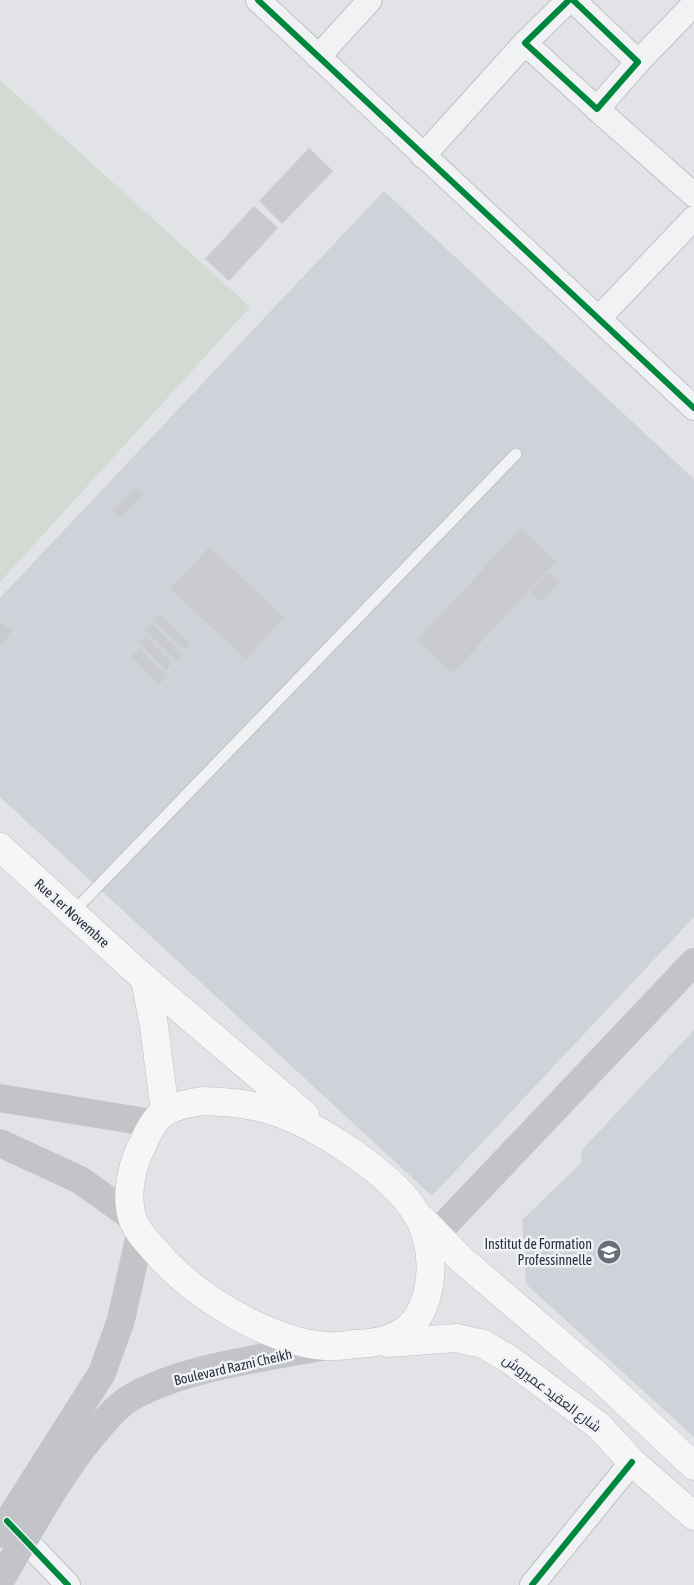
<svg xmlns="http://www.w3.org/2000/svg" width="694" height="1585" font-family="'Asap Condensed',Cairo,sans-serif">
  <rect width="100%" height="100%" fill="#e2e3e7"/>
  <g fill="#d0d2da">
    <polygon points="384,191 694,479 694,917 432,1196 0,797 0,598"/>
    <polygon points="694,1030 694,1437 526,1284 522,1220 582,1162 581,1151"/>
  </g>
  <polygon fill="#d2dad3" points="0,80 250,307 0,582"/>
  <g fill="#cacbcf">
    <polygon points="309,148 333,171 282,224 259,201"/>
    <polygon points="254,206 278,228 229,281 205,259"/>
    <polygon points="137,487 143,494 120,517 113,511"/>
    <polygon points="521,528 556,561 453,673 417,640"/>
    <polygon points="209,547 284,617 246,659 170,589"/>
    <polygon points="548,572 559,583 541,602 530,591"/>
    <polygon points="160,613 190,643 184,649 153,619"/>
    <polygon points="0,621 12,631 2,644 0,642"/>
    <polygon points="151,623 182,654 176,660 145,630"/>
    <polygon points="145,636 172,663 166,670 139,642"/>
    <polygon points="140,649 167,677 159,684 132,656"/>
  </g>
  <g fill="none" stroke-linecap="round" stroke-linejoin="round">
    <defs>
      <polyline id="lane" points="72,913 516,454"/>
      <g id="street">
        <polyline points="258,0 694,408"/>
        <polyline points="569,0 525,43 597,109 638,62 573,0"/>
        <polyline points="318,57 370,0"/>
        <polyline points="638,62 694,4"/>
        <polyline points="597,109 694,195"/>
        <polyline points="423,156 525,43"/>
        <polyline points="599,318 694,218"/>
        <polyline points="12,1526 68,1585"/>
        <polyline points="532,1585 632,1462"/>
      </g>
      <g id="primary">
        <polyline points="0,847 145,979 305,1115"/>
        <polyline points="145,979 154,1026 165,1112"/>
        <path d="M202,1101C226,1102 247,1103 270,1110C313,1122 393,1174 416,1213C432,1240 435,1274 424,1304C413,1335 386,1343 356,1344C346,1345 336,1347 326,1346C269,1342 196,1297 159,1255C149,1243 137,1233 132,1217C126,1196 131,1169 140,1150C157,1112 161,1108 202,1101Z"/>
        <polyline points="422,1219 461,1259 599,1377 694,1466"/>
        <polyline points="388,1343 456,1338 483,1344 509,1359 599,1426 632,1462 694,1516"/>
      </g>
    </defs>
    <use href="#lane" stroke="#c0c1c5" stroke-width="13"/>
    <use href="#street" stroke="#c0c1c5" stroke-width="26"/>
    <use href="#primary" stroke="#bec0c5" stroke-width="29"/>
    <use href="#lane" stroke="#f1f2f4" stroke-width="11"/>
    <use href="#street" stroke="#f1f2f4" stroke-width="24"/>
    <g stroke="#c3c4c8" stroke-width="28">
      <polyline points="0,1098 152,1123"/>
      <polyline points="0,1143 80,1180 132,1217"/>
      <polyline points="431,1257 435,1235 694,962"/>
      <polyline points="0,1534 102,1373 121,1320 140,1234"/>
      <path d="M0,1581C29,1532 55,1482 91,1437C103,1423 116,1406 132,1397C184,1367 266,1358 325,1346"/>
    </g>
    <use href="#primary" stroke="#f6f6f6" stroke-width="28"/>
    <defs>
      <g id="cycleway">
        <polyline points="258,0 694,408"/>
        <polyline points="569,0 525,43 597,109 638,62 573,0"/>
        <polyline points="7,1521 68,1585"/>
        <polyline points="532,1585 632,1462"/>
      </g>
    </defs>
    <use href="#cycleway" stroke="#f0f2f6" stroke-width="9"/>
    <use href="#cycleway" stroke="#00873e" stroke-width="6"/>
  </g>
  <defs>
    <symbol id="university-disc" viewBox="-11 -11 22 22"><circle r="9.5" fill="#6a6e7a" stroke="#f0f2f6"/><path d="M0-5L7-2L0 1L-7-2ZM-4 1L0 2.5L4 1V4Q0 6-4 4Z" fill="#fff"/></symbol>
  </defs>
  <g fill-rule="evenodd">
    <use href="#university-disc" x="595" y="1238" width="28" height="28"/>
  </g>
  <g text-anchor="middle" stroke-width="5" stroke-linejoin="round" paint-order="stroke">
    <g font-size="14" fill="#292f3f" stroke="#f0f2f6">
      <text transform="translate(72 913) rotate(42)" y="5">Rue 1er Novembre</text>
      <text transform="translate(233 1367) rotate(-13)" y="5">Boulevard Razni Cheikh</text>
      <text transform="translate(552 1393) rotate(37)" y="5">شارع العقيد عميروش</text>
    </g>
    <g font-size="14" fill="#292f3f" stroke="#f0f2f6" text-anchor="end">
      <text x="592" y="1249">Institut de Formation<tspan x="592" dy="16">Professinnelle</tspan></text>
    </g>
  </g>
</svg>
